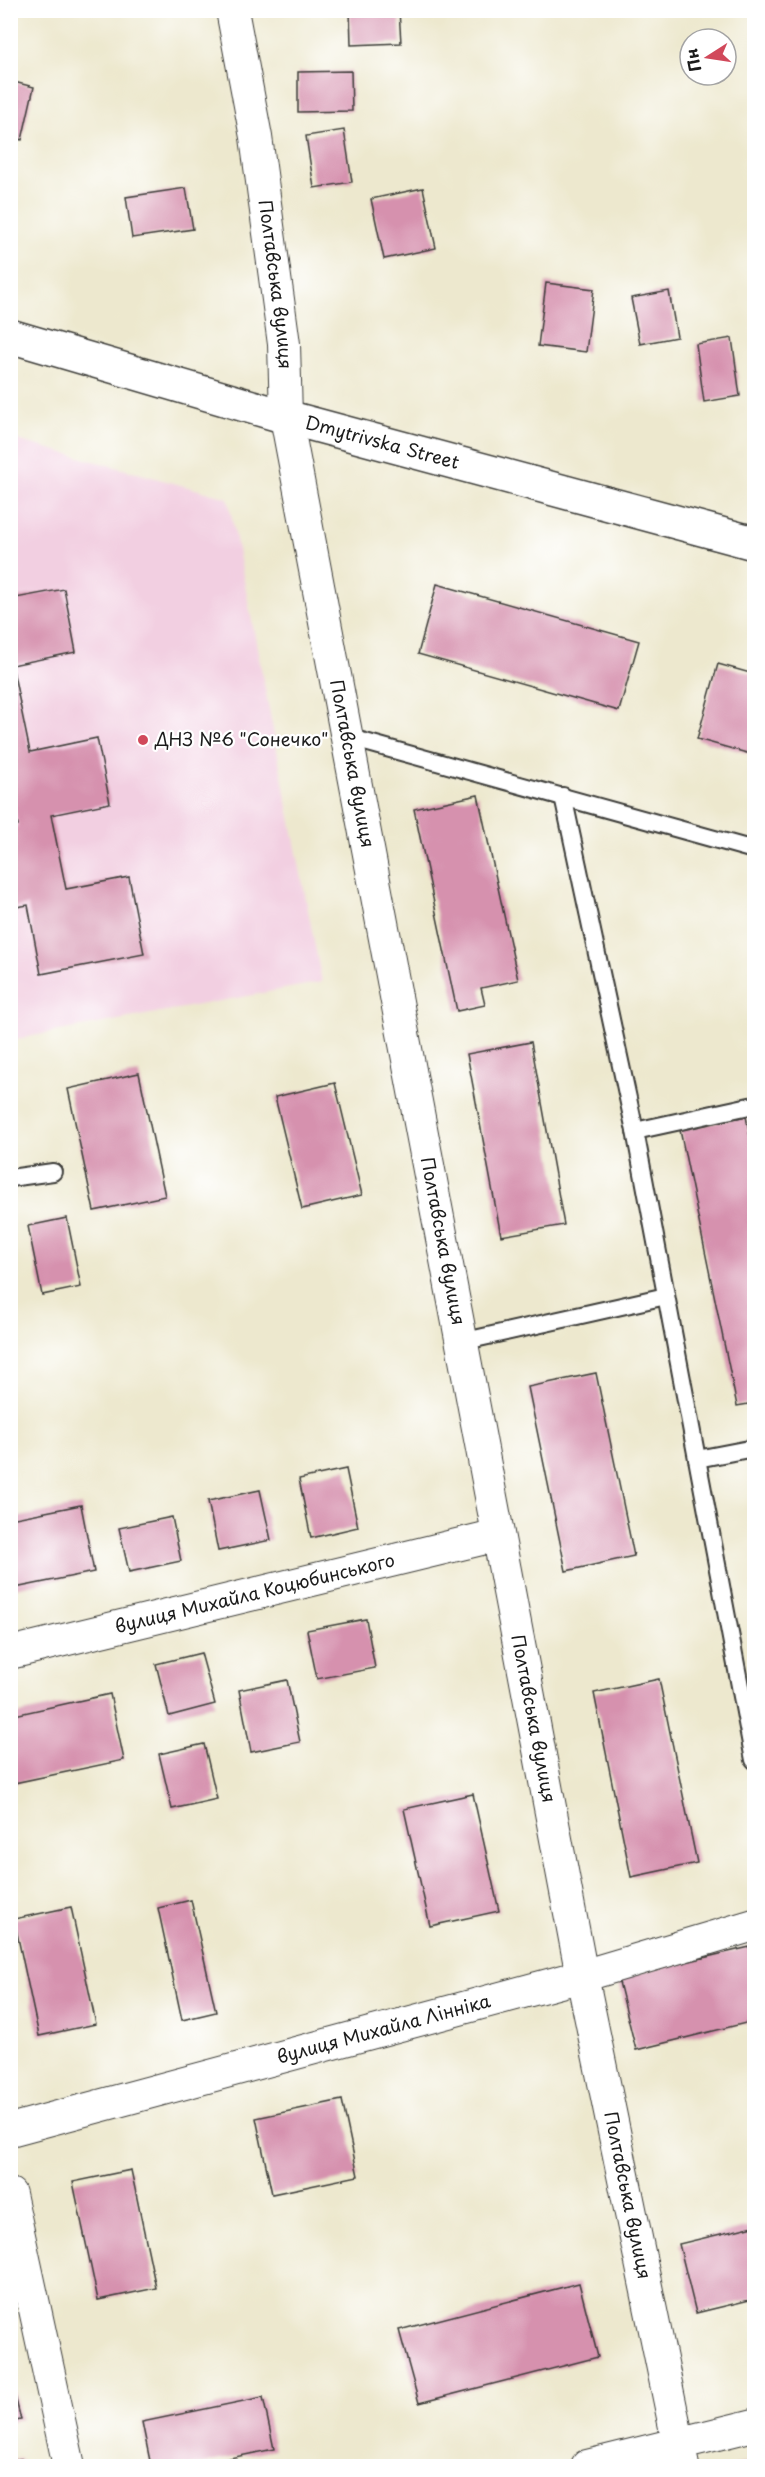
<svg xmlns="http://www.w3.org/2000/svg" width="765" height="2477" font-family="'Playpen Sans',sans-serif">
  <rect width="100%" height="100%" fill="#fff"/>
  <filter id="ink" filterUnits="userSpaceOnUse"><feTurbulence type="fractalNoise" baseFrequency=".0167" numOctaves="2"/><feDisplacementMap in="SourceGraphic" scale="12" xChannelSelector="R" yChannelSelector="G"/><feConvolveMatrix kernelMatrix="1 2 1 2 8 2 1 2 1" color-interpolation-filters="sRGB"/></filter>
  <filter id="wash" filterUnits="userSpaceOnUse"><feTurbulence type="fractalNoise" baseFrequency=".008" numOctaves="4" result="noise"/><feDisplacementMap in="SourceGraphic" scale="24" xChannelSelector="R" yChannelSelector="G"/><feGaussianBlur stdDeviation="1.35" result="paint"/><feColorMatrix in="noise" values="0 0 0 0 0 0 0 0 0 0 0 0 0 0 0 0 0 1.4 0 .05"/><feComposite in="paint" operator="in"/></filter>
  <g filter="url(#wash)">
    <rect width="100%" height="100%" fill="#ede8ce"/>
    <polygon fill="#f2cfe1" points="10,438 228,498 322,982 11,1040"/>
    <g id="blocks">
      <g fill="#d691ae">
        <polygon points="350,10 399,10 401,43 351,45"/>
        <polygon points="351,71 352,111 298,112 298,72"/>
        <polygon points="10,81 34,87 22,140 10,138"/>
        <polygon points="344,130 352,182 314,188 306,136"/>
        <polygon points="186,188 193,229 132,238 126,197"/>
        <polygon points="423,188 436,248 384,259 371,199"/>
        <polygon points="546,283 594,289 586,352 538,346"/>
        <polygon points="669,291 677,337 640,344 631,298"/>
        <polygon points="732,338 740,396 704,402 696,344"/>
        <polygon points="437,584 639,641 619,711 418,654"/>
        <polygon points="64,589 76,652 12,665 30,752 97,738 110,803 51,815 66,889 129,877 144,954 41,974 28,905 10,908 10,828 18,826 10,789 10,599"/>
        <polygon points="718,664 754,674 754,755 697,739"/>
        <polygon points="478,795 518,980 481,988 485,1005 457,1011 414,809"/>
        <polygon points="531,1042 564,1225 501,1236 467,1054"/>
        <polygon points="139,1073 165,1196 94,1211 68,1089"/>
        <polygon points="335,1083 362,1195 302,1209 275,1097"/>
        <polygon points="746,1116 754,1158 754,1403 737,1406 680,1130"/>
        <polygon points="67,1218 81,1287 42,1295 28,1226"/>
        <polygon points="596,1373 634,1556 566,1571 528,1387"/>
        <polygon points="346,1469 358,1527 311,1538 299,1479"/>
        <polygon points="260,1490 271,1540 218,1551 208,1501"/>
        <polygon points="81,1505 94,1572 10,1589 10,1519"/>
        <polygon points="172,1517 181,1561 129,1572 119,1528"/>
        <polygon points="366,1619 375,1668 317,1679 307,1630"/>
        <polygon points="201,1653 215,1704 169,1716 156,1664"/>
        <polygon points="659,1679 697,1863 631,1877 594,1693"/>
        <polygon points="287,1680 300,1742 251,1752 239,1690"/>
        <polygon points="110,1694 124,1760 14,1783 10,1765 10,1716"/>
        <polygon points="204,1744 217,1799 172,1809 159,1754"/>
        <polygon points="473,1794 499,1911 430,1926 404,1809"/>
        <polygon points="191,1900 216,2012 182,2020 158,1908"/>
        <polygon points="71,1907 96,2024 39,2036 14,1919"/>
        <polygon points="754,1946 754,2021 636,2050 618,1978"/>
        <polygon points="342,2100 358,2176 272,2194 256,2118"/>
        <polygon points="131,2170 156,2288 98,2300 73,2182"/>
        <polygon points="754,2226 754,2299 696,2313 679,2244"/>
        <polygon points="579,2283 598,2357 419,2403 399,2330"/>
        <polygon points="10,2376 21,2420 10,2422"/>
        <polygon points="263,2397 274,2449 191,2466 151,2466 142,2422"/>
        <polygon points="21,2459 22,2466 10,2466 10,2461"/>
        <polygon points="754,2461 754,2466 734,2466"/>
      </g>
    </g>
  </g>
  <g filter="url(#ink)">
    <use href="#blocks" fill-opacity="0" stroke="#3b3b37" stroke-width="1.5"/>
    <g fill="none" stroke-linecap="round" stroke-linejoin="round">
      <defs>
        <g id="service">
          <polyline points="347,737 754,850"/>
          <polyline points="563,796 635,1131 754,1760"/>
          <polyline points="635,1131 754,1105"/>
          <polyline points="10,1178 53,1172"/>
          <polyline points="461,1342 666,1296"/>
          <polyline points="697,1459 754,1448"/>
        </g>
        <g id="minor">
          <path id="s1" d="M232,10L256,137L284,344L286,417L582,1976L683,2466"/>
          <path id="s2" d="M10,1653L498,1535"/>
          <path id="s3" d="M10,2130L582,1976L754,1925"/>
          <polyline points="10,2194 69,2466"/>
          <polyline points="587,2466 754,2425"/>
        </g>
        <g id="secondary">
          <path id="s4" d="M10,336L286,417L754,543"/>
        </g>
      </defs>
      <use href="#service" stroke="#3b3b37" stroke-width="20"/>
      <use href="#minor" stroke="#3b3b37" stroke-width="34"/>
      <use href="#secondary" stroke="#3b3b37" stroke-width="36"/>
      <use href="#service" stroke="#fff" stroke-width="16"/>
      <use href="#minor" stroke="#fff" stroke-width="32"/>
      <use href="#secondary" stroke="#fff" stroke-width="33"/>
    </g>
  </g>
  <circle fill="#d1495b" stroke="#fff" stroke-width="2" cx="143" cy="740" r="6"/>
  <g text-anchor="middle" stroke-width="4.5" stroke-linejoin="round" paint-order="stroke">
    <g font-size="18" fill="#1c1c1c" stroke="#fff">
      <text dy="6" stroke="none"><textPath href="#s1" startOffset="278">Полтавська вулиця</textPath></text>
      <text dy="6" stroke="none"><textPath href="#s4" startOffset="387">Dmytrivska Street</textPath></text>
      <text dy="6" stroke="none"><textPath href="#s1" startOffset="764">Полтавська вулиця</textPath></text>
      <text dy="6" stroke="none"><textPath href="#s1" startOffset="1250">Полтавська вулиця</textPath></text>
      <text dy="6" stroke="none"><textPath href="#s2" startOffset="252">вулиця Михайла Коцюбинського</textPath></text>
      <text dy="6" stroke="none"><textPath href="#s1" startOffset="1736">Полтавська вулиця</textPath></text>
      <text dy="6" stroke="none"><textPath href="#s3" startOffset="387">вулиця Михайла Лінніка</textPath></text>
      <text dy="6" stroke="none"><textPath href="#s1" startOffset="2222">Полтавська вулиця</textPath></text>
    </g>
    <g font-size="18" fill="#1c1c1c" stroke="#fff" text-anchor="start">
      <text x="155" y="746">ДНЗ №6 "Сонечко"</text>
    </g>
  </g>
  <rect width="765" height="2477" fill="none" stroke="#fff" stroke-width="36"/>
  <g transform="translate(708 57) rotate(258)"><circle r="28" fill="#ffffff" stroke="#a4a4a4" stroke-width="1.5"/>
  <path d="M0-4.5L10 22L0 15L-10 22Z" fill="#d1495b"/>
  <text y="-9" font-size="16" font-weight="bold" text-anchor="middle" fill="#1c1c1c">Пн</text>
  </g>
</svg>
